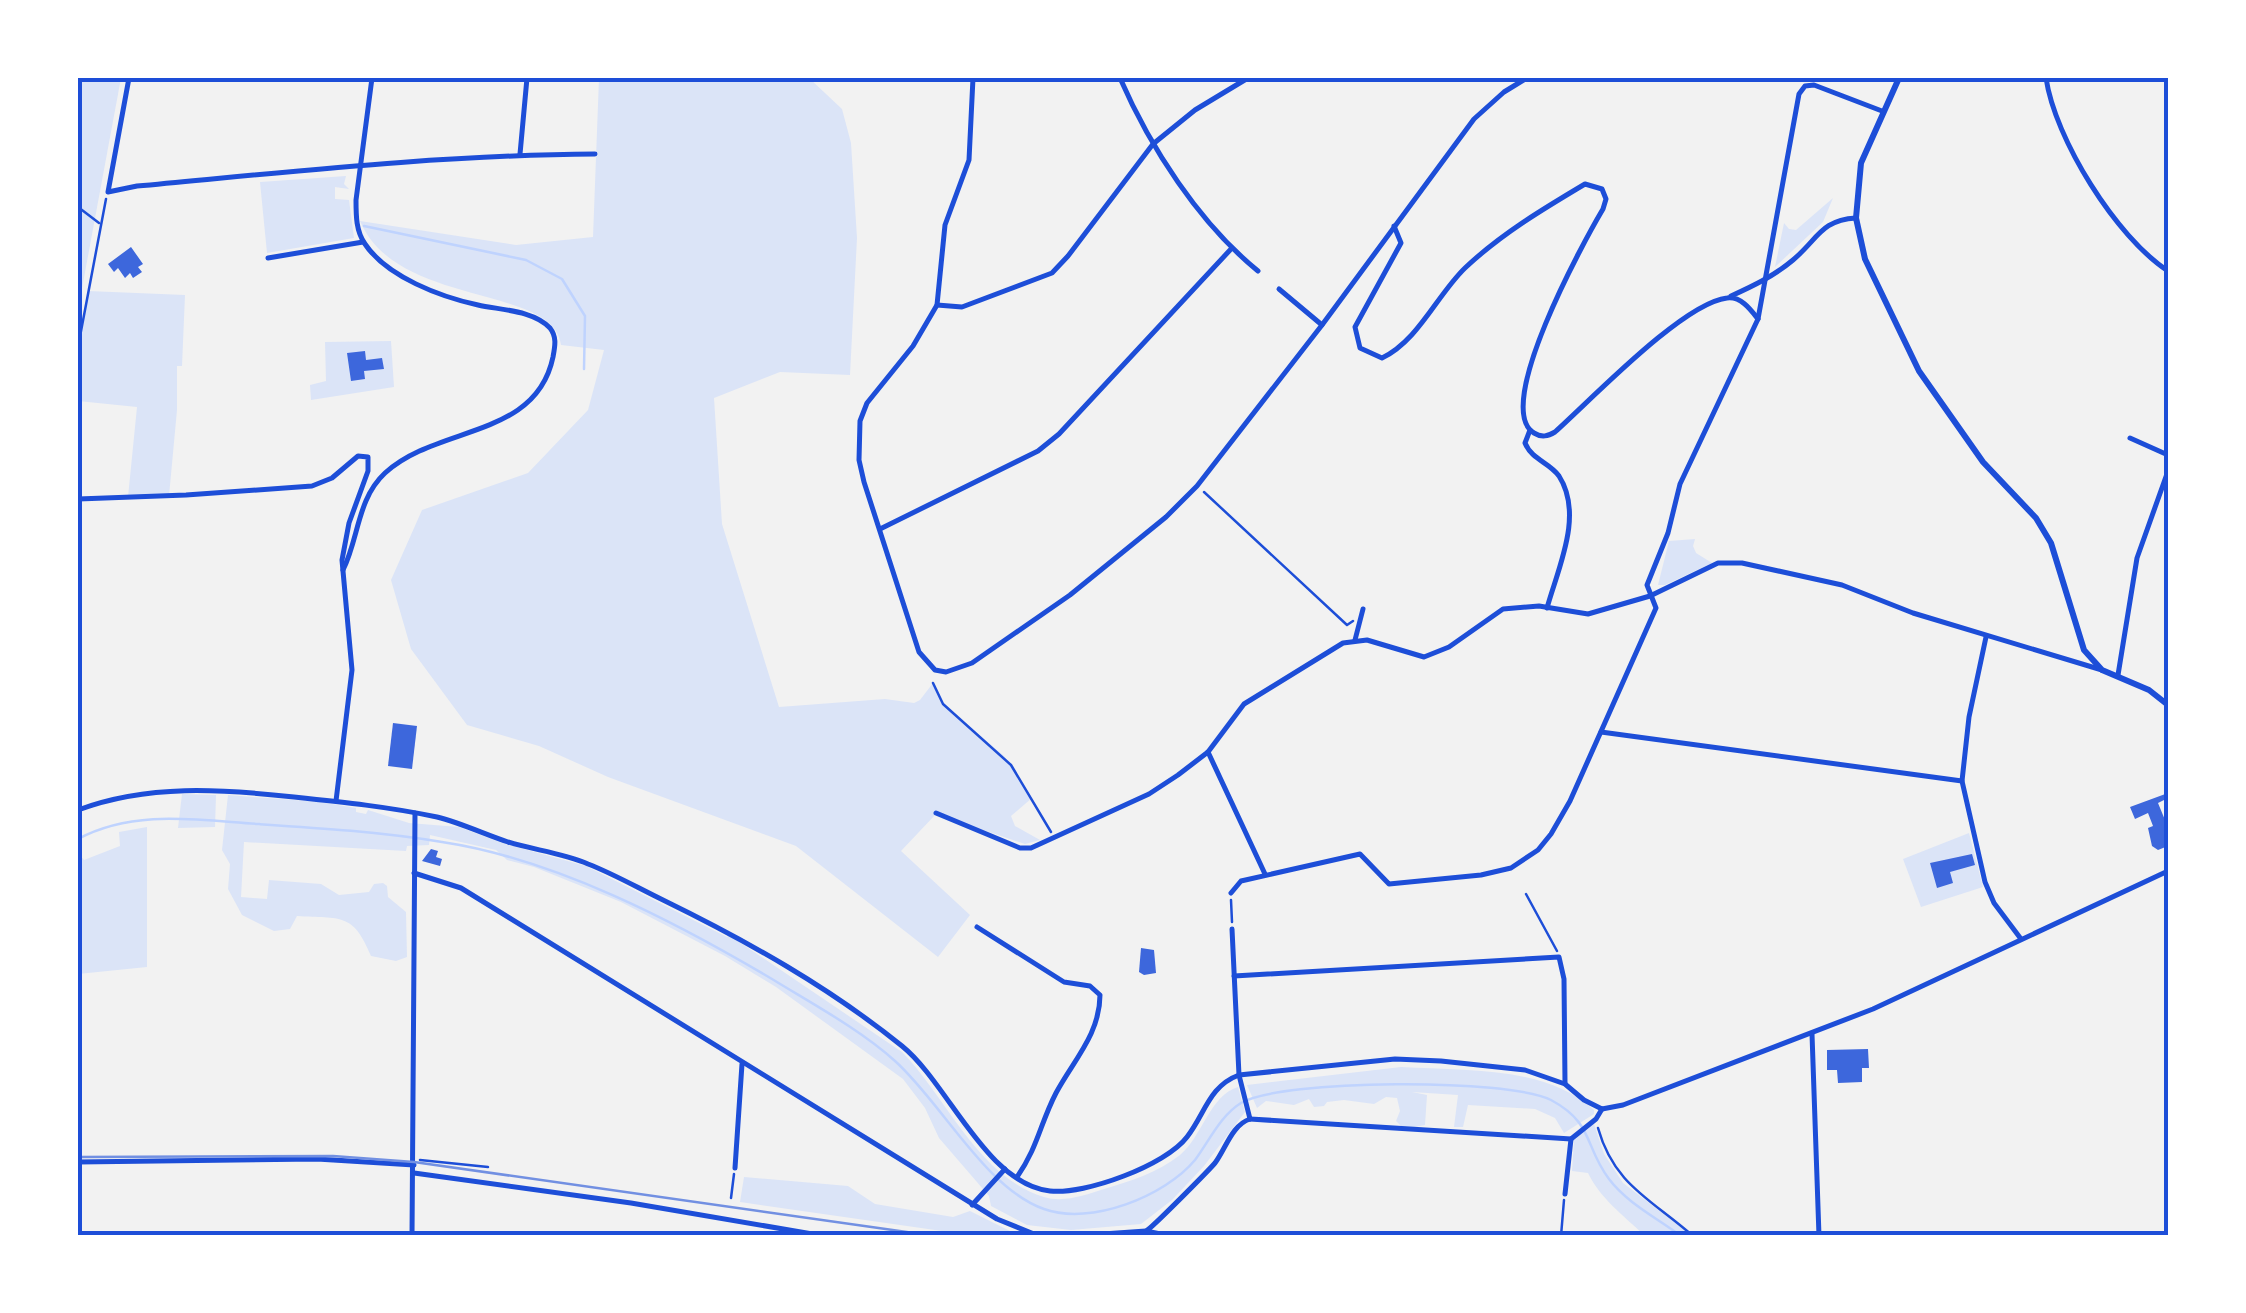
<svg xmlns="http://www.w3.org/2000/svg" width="2246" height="1313" font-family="Montserrat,sans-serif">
  <rect width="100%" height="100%" fill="#f2f2f2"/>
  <g fill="#dbe4f7">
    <polygon points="78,78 121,78 78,310"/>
    <path d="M599,78H809L842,109L851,143L857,238L850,375L780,372L714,398L722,524L779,707L885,699L914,703L920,700L933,683L943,704L1004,756L1032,798L1011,816L1015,826L1040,840L1025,844L936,814L901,851L970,915L938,957L796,846L608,777L539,746L467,725L411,649L391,580L422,510L528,473L588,410L604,350L561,345C553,284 397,308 360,221L516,245L593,237Z"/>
    <polygon points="346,176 344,184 349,189 335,187 335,199 349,200 354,238 267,253 260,182"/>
    <polygon points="1833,198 1823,222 1775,267 1784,223 1789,229 1796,230"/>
    <polygon points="88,291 185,295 182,366 177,366 177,410 169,496 128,497 137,407 78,401 78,347"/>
    <polygon points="391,341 394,387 311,400 310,385 326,381 325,342"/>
    <polygon points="1695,539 1693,546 1696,553 1712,563 1665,585 1658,585 1669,541"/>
    <polygon points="182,794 216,795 215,827 178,828"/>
    <path d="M228,795L320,802L356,808V812L366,814L368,810L409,823L459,827L505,844L586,866L727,937L729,935L902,1052C948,1099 977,1176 1044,1197C1064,1203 1085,1195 1104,1189C1131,1181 1157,1173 1180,1155C1202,1137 1210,1095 1238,1087L1245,1112L1204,1166L1172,1200L1141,1224L1071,1230L1027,1225L991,1206L989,1196L939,1138L925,1108L903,1079L776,987L725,956L621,902L534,867L507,860L496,850L430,835L429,845L407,846L406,851L244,842L241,897L267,899L269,880L321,884L339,895L369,892L374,884L383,883L387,886L388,897L406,912L407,957L396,961L371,956C353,912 341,919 297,916L290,929L274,931L242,915L228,889L230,864L222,850Z"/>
    <polygon points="147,827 147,967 78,974 78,853 84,860 120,846 119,832"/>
    <polygon points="1969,833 1983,887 1921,907 1903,859"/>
    <path d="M1401,1067C1464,1071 1544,1065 1594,1110V1114L1564,1133L1555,1118L1535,1109L1468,1105L1463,1127H1454L1458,1095L1412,1092L1427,1095L1425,1125L1404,1129L1396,1121L1400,1111L1397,1098L1386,1097L1374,1104L1344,1100L1327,1102L1324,1106L1314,1107L1309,1099L1294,1105L1266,1101L1257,1108L1247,1085Z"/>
    <path d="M1594,1124L1604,1154L1623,1183L1691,1235H1644C1623,1215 1600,1198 1588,1173L1572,1171L1574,1140Z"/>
    <polygon points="744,1177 848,1186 875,1204 953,1217 970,1211 1016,1234 970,1235 740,1202"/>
  </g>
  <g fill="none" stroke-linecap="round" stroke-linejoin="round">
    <g stroke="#bfd3fe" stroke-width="2.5">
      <polyline points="364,226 526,260 562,279 585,316 584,369"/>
      <path d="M78,839C134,809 197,820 258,824C319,828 381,832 442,842C555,859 674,921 772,979C811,1003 861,1030 895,1061C941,1102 986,1189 1044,1209C1091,1226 1165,1196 1195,1160C1209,1141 1221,1115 1241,1103C1281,1079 1509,1078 1551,1100C1594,1123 1584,1146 1609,1179C1627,1203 1657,1218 1681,1236"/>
    </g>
  </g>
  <g fill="#3d67dc">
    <polygon points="131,247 143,264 138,267 142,272 133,278 130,273 125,278 118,268 114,272 108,264"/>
    <polygon points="365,351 366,360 382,358 384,369 364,371 365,379 351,381 347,353"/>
    <polygon points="393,723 417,726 412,769 388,766"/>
    <polygon points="2168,793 2168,798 2158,803 2165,820 2168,818 2168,846 2158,850 2152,846 2148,828 2153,826 2148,813 2135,819 2130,807"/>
    <polygon points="431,849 438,851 436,857 442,859 440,866 422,861"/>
    <polygon points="1972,854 1975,865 1950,872 1953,883 1937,888 1930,863"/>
    <polygon points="1141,948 1154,950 1156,973 1144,975 1139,972"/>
    <polygon points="1868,1049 1869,1068 1862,1068 1862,1082 1838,1083 1837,1070 1827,1070 1827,1050"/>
  </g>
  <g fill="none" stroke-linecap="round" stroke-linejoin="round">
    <g stroke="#1d4ed8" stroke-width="2.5">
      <polyline points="78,207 99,223"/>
      <polyline points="78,347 106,199"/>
      <polyline points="1204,492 1347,625 1353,621"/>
      <polyline points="933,683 943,704 1011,765 1051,832"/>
      <polyline points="1526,894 1557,951"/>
      <polyline points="1231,900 1232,922"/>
      <path d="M1598,1128C1614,1185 1651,1199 1693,1236"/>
      <polyline points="420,1160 488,1167"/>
      <polyline points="731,1198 734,1174"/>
      <polyline points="1561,1236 1564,1200"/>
    </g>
    <g stroke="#1d4ed8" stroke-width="5">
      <path d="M129,78L108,192L137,186C289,172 442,155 595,154"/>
      <polyline points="973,78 969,160 945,225 937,305 913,346 867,403 860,421 859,460 864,482 919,652 935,670 946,672 972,663 1070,595 1166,517 1197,486 1322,325 1474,119 1504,92 1527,78"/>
      <path d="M1120,78C1150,147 1199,223 1258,271"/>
      <path d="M2046,78C2055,139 2116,237 2168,271"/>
      <polyline points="520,154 527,78"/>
      <path d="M1394,226L1401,243L1355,327L1360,348L1382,358C1418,341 1437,295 1465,268C1501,234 1543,209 1585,184L1602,189L1606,199L1603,209C1584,241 1492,408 1534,433C1542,438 1548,436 1555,432C1591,400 1683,303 1727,298C1741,296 1751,310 1758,319"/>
      <polyline points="268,258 363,242"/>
      <polyline points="1279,289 1322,325"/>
      <path d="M1731,296C1753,286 1774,276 1793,260C1818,239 1821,220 1856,218"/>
      <polyline points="937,305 962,307 1052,273 1068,256 1153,144 1195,110 1248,78"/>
      <path d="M1530,430L1525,443C1532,460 1549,462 1559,476C1584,515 1558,568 1547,608"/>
      <polyline points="2130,438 2168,455"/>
      <polyline points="78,499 186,495 312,486 332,478 358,456 368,457 368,471 349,523 342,560 352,670 336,801"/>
      <polyline points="880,529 1038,451 1059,434 1231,249"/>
      <path d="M343,570C359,538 357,499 385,473C437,425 536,439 553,357C555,346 557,337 550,328C533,310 500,310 478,305C441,297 387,277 365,244C356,231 356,216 356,200L372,78"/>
      <polyline points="1986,637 1969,717 1962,781 1985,882 1994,903 2021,939"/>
      <polyline points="1355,640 1363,609"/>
      <polyline points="2118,675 2137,558 2168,471"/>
      <polyline points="1601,732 1962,781"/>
      <polyline points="1208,752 1265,874"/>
      <path d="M78,810C148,784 221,789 294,797C342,802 390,807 437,817C461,823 484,834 508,842C534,850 563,853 588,864C614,874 638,888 663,900C747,941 829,987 902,1046C948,1083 986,1184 1050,1191C1085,1195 1166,1165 1187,1137C1205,1114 1209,1086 1239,1075L1395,1059L1441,1061L1525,1070L1565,1084L1584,1100L1602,1109L1623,1105L1873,1009L2168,871"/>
      <polyline points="936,813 1020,848 1031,848 1149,794 1178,775 1208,752 1244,704 1343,643 1367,640 1424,657 1449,647 1503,609 1539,606 1588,614 1650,596 1718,563 1742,563 1842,585 1913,613 2102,670"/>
      <polyline points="414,873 461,888 997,1219 1034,1234 1071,1236"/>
      <polyline points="1231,893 1241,881 1360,854 1389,884 1481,875 1511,868 1538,850 1551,834 1570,801 1656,608 1647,585 1668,533 1680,484 1758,319 1799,94 1805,86 1814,85 1882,111"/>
      <path d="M977,927L1064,982L1090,986L1100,995C1100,1034 1073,1061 1056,1093C1040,1124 1038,1147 1017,1177"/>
      <polyline points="1232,929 1239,1075 1250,1119"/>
      <polyline points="1234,976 1559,957 1564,979 1565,1083"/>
      <polyline points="1812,1034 1819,1236"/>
      <polyline points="1250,1119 1571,1139 1596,1119 1602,1109"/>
      <polyline points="78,1162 317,1159 414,1165"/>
      <polyline points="735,1168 742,1064"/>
      <polyline points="414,1173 631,1203 824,1236"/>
      <polyline points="1565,1194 1571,1139"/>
      <polyline points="972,1205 1005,1169"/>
      <path d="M1146,1231C1151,1229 1209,1170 1215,1163C1226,1148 1232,1125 1250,1119"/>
      <polyline points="412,1236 415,813"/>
      <polyline points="1074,1236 1146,1231 1170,1236"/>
    </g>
    <polyline stroke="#1d4ed8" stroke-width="6" points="1899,78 1861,163 1856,218 1865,259 1919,371 1983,462 2036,518 2051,543 2084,650 2102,670 2149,690 2168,705"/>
    <polyline stroke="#7290e2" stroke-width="2.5" points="78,1157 333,1156 414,1162 935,1236"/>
  </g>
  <rect width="2246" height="1313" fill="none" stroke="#ffffff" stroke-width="160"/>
  <rect x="80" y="80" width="2086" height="1153" fill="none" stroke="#1d4ed8" stroke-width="4"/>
</svg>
